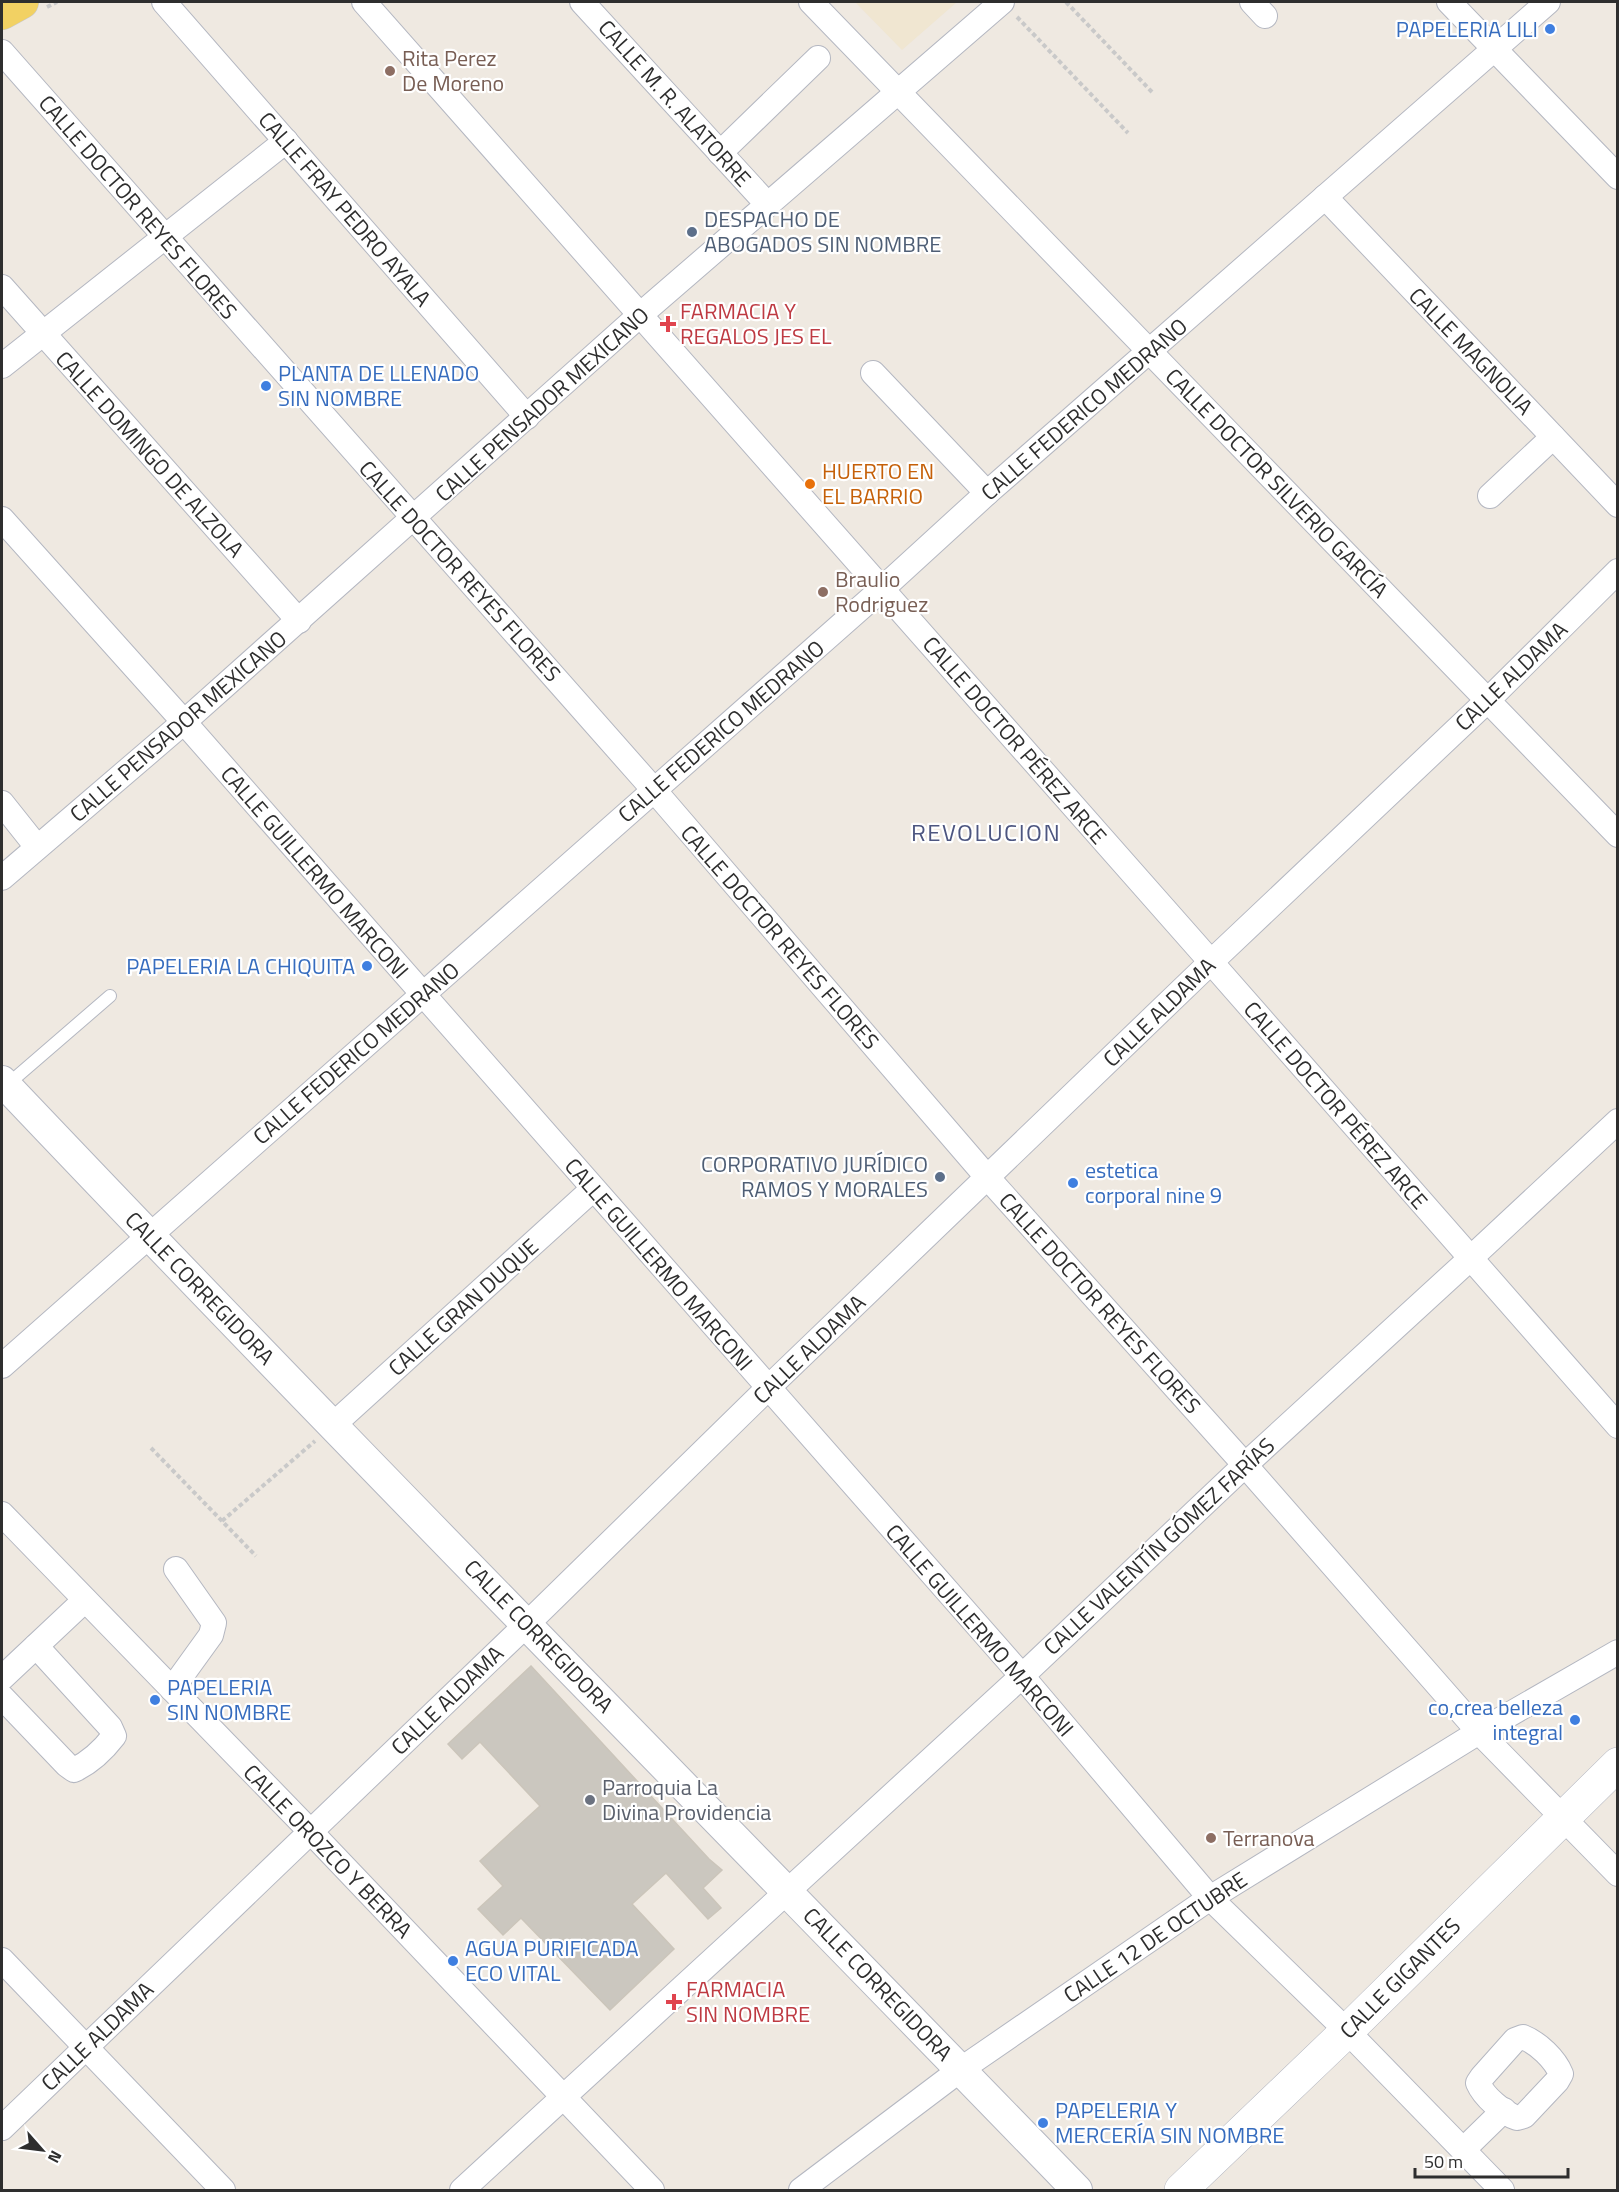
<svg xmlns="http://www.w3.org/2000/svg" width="1619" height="2192" font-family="'Titillium Web',sans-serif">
  <rect width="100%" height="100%" fill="#efe9e1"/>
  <polygon fill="#f0e6d1" points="855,2 957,2 902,50"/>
  <polygon fill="#cbc7bf" stroke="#cbc5ba" stroke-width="1.5" points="531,1666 709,1859 722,1870 703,1888 721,1908 708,1919 666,1873 632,1904 674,1949 610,2010 521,1918 503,1935 478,1909 503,1886 480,1861 540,1806 480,1742 462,1759 448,1744"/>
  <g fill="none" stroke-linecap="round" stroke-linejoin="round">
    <defs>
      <polyline id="service" points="7,1085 110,996"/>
      <g id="minor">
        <polyline points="164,2 527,417"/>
        <polyline points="364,2 1211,962 1618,1426"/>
        <polyline points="582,2 768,205"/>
        <polyline points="811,2 1618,835"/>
        <polyline points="1252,2 1265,16"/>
        <polyline points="1449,2 1618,177"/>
        <polyline points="2,52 654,790 987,1177 1245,1465 1479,1732 1618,1874"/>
        <polyline points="720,153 818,58"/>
        <polyline points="1325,197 1618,505"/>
        <polyline points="2,287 299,621"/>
        <polyline points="2,366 286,141"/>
        <polyline points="873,373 987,493"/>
        <polyline points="1490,496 1553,437"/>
        <polyline points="2,519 184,722 1022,1676 1210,1898 1347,2031 1502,2190"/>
        <polyline points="2,803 37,847"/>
        <polyline points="2,878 184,722 640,315 1002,2"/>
        <polyline points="2,1366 882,589 987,493 1548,2"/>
        <polyline points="333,1425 593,1189"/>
        <polyline points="2,1514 310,1831 652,2190"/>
        <polyline points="2,1678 85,1600"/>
        <polyline points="172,1689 211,1635 214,1623 176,1569"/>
        <path d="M2,1697L67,1765L74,1770C89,1763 104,1749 114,1736L110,1727L36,1646"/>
        <polyline points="2,1960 223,2190"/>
        <path d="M1523,2037C1538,2043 1555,2059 1561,2074L1557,2081L1524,2116L1517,2118C1503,2113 1484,2097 1478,2083L1482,2077L1515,2040Z"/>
        <polyline points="2,2128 527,1624 768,1388 1211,962 1487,701 1618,571"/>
        <polyline points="1463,2150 1504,2110"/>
        <polyline points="462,2190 1022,1676 1245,1465 1460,1268 1618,1121"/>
        <polyline points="801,2190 960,2070 1210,1898 1479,1732 1618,1652"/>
      </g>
      <path id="tertiary" d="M2,1081C356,1454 719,1820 1077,2190"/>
      <polyline id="secondary" points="1181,2190 1347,2031 1618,1764"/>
      <polyline id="primary" points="2,13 22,2"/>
    </defs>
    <use href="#service" stroke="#b4b7c1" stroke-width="14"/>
    <use href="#minor" stroke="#b4b7c1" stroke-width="26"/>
    <use href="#tertiary" stroke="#b4b7c1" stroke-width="32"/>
    <use href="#secondary" stroke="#b4b7c1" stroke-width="34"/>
    <use href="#primary" stroke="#c9c9c9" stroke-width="34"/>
    <g stroke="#c9c9c9" stroke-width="4" stroke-dasharray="4.5 3" stroke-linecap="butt">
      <polyline points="1066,2 1152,92"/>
      <polyline points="47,7 57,2"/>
      <polyline points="1017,17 1128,133"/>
      <polyline points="151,1448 256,1556"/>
      <polyline points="222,1521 315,1441"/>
    </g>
    <use href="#service" stroke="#fff" stroke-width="12"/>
    <use href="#minor" stroke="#fff" stroke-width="24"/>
    <use href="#tertiary" stroke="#fff" stroke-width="30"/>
    <use href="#secondary" stroke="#fff" stroke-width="33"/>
    <use href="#primary" stroke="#f2d163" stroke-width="33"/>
  </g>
  <g fill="#3f7fe0" stroke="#fff" stroke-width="2">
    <circle cx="1550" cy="29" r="6"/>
    <circle cx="266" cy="386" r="6"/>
    <circle cx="367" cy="966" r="6"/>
    <circle cx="1073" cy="1183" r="6"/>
    <circle cx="155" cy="1700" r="6"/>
    <circle cx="1575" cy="1720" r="6"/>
    <circle cx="453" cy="1961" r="6"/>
    <circle cx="1043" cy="2123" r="6"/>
  </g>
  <g fill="#8d6e63" stroke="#fff" stroke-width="2">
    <circle cx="390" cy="71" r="6"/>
    <circle cx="823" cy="592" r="6"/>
    <circle cx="1211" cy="1838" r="6"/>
  </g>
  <g fill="#5c6f8a" stroke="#fff" stroke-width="2">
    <circle cx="692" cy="232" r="6"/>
    <circle cx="940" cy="1177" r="6"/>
  </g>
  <g fill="#e0444e" stroke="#fff" stroke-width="2">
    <path d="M665 315h6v6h6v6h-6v6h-6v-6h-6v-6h6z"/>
    <path d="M671 1993h6v6h6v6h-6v6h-6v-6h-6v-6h6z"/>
  </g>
  <circle fill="#e8710a" stroke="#fff" stroke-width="2" cx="810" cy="484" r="6"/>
  <circle fill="#6b7280" stroke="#fff" stroke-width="2" cx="590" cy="1800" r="6"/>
  <g text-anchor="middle" stroke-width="4.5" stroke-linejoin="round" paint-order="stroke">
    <g font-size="22" fill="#366cbe" stroke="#fff" text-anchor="start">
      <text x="1538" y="37" text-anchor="end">PAPELERIA LILI</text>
      <text x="278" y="381">PLANTA DE LLENADO<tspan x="278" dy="25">SIN NOMBRE</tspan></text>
      <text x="355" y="974" text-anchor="end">PAPELERIA LA CHIQUITA</text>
      <text x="1085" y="1178">estetica<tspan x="1085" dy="25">corporal nine 9</tspan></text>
      <text x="167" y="1695">PAPELERIA<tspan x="167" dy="25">SIN NOMBRE</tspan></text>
      <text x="1563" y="1715" text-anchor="end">co,crea belleza<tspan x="1563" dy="25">integral</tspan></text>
      <text x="465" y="1956">AGUA PURIFICADA<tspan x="465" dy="25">ECO VITAL</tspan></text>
      <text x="1055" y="2118">PAPELERIA Y<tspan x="1055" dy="25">MERCERÍA SIN NOMBRE</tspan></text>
    </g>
    <g font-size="22" fill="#785e54" stroke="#fff" text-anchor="start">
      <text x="402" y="66">Rita Perez<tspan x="402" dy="25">De Moreno</tspan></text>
      <text x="835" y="587">Braulio<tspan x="835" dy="25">Rodriguez</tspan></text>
      <text x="1223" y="1846">Terranova</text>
    </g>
    <g font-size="22" fill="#2e2e2e" stroke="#fff">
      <text transform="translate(675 103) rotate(48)" y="8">CALLE M. R. ALATORRE</text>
      <text transform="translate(138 207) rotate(49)" y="8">CALLE DOCTOR REYES FLORES</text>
      <text transform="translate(345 209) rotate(49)" y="8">CALLE FRAY PEDRO AYALA</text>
      <text transform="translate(1471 351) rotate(46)" y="8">CALLE MAGNOLIA</text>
      <text transform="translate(542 404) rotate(-42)" y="8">CALLE PENSADOR MEXICANO</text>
      <text transform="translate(1084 409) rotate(-41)" y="8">CALLE FEDERICO MEDRANO</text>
      <text transform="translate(150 454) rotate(48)" y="8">CALLE DOMINGO DE ALZOLA</text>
      <text transform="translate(1277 483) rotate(46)" y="8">CALLE DOCTOR SILVERIO GARCÍA</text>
      <text transform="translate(460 571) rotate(48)" y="8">CALLE DOCTOR REYES FLORES</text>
      <text transform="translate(1511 676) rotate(-44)" y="8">CALLE ALDAMA</text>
      <text transform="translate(178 726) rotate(-41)" y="8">CALLE PENSADOR MEXICANO</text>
      <text transform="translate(721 731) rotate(-41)" y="8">CALLE FEDERICO MEDRANO</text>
      <text transform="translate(1015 740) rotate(49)" y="8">CALLE DOCTOR PÉREZ ARCE</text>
      <text transform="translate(315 872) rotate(49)" y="8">CALLE GUILLERMO MARCONI</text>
      <text transform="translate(780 937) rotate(49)" y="8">CALLE DOCTOR REYES FLORES</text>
      <text transform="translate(1159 1012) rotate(-44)" y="8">CALLE ALDAMA</text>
      <text transform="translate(356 1053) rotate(-41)" y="8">CALLE FEDERICO MEDRANO</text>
      <text transform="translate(1336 1105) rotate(49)" y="8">CALLE DOCTOR PÉREZ ARCE</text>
      <text transform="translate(659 1264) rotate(49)" y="8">CALLE GUILLERMO MARCONI</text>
      <text transform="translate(200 1288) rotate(46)" y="8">CALLE CORREGIDORA</text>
      <text transform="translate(1100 1303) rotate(48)" y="8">CALLE DOCTOR REYES FLORES</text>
      <text transform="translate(463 1307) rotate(-42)" y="8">CALLE GRAN DUQUE</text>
      <text transform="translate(809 1349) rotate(-44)" y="8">CALLE ALDAMA</text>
      <text transform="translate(1159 1546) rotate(-43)" y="8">CALLE VALENTÍN GÓMEZ FARÍAS</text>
      <text transform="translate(980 1630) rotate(49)" y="8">CALLE GUILLERMO MARCONI</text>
      <text transform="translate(539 1636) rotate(46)" y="8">CALLE CORREGIDORA</text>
      <text transform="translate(447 1700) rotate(-44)" y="8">CALLE ALDAMA</text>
      <text transform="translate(328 1851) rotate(46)" y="8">CALLE OROZCO Y BERRA</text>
      <text transform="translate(1155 1937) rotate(-34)" y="8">CALLE 12 DE OCTUBRE</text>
      <text transform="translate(1400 1978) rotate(-45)" y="8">CALLE GIGANTES</text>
      <text transform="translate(878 1984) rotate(46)" y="8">CALLE CORREGIDORA</text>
      <text transform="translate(97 2036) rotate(-44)" y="8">CALLE ALDAMA</text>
    </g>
    <g font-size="22" fill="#4e5e75" stroke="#fff" text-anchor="start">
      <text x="704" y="227">DESPACHO DE<tspan x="704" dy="25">ABOGADOS SIN NOMBRE</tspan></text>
      <text x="928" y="1172" text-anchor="end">CORPORATIVO JURÍDICO<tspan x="928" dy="25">RAMOS Y MORALES</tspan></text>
    </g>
    <g font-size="22" fill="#be3a42" stroke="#fff" text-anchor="start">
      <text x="680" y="319">FARMACIA Y<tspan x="680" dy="25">REGALOS JES EL</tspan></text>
      <text x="686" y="1997">FARMACIA<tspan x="686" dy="25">SIN NOMBRE</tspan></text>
    </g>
    <g font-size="22" fill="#c56008" stroke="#fff" text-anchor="start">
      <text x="822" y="479">HUERTO EN<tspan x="822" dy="25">EL BARRIO</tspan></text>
    </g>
    <g font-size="22" fill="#5b616d" stroke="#fff" text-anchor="start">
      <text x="602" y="1795">Parroquia La<tspan x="602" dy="25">Divina Providencia</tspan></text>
    </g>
    <g font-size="24" letter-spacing="1.5" fill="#4d5680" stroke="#fff">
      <text x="986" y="841">REVOLUCION</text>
    </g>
  </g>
  <rect width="1619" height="2192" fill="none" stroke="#2e2e2e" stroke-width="6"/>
  <g transform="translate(42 2150) rotate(118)" stroke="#ffffff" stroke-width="4.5" paint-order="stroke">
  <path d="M0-4.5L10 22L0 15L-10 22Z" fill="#2e2e2e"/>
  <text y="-9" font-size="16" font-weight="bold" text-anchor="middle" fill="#2e2e2e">N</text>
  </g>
  <path d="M1415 2168v9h153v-9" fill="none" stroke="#2e2e2e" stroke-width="3"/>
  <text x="1424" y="2168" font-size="18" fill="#2e2e2e" stroke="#ffffff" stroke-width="4.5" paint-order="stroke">50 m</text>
</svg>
